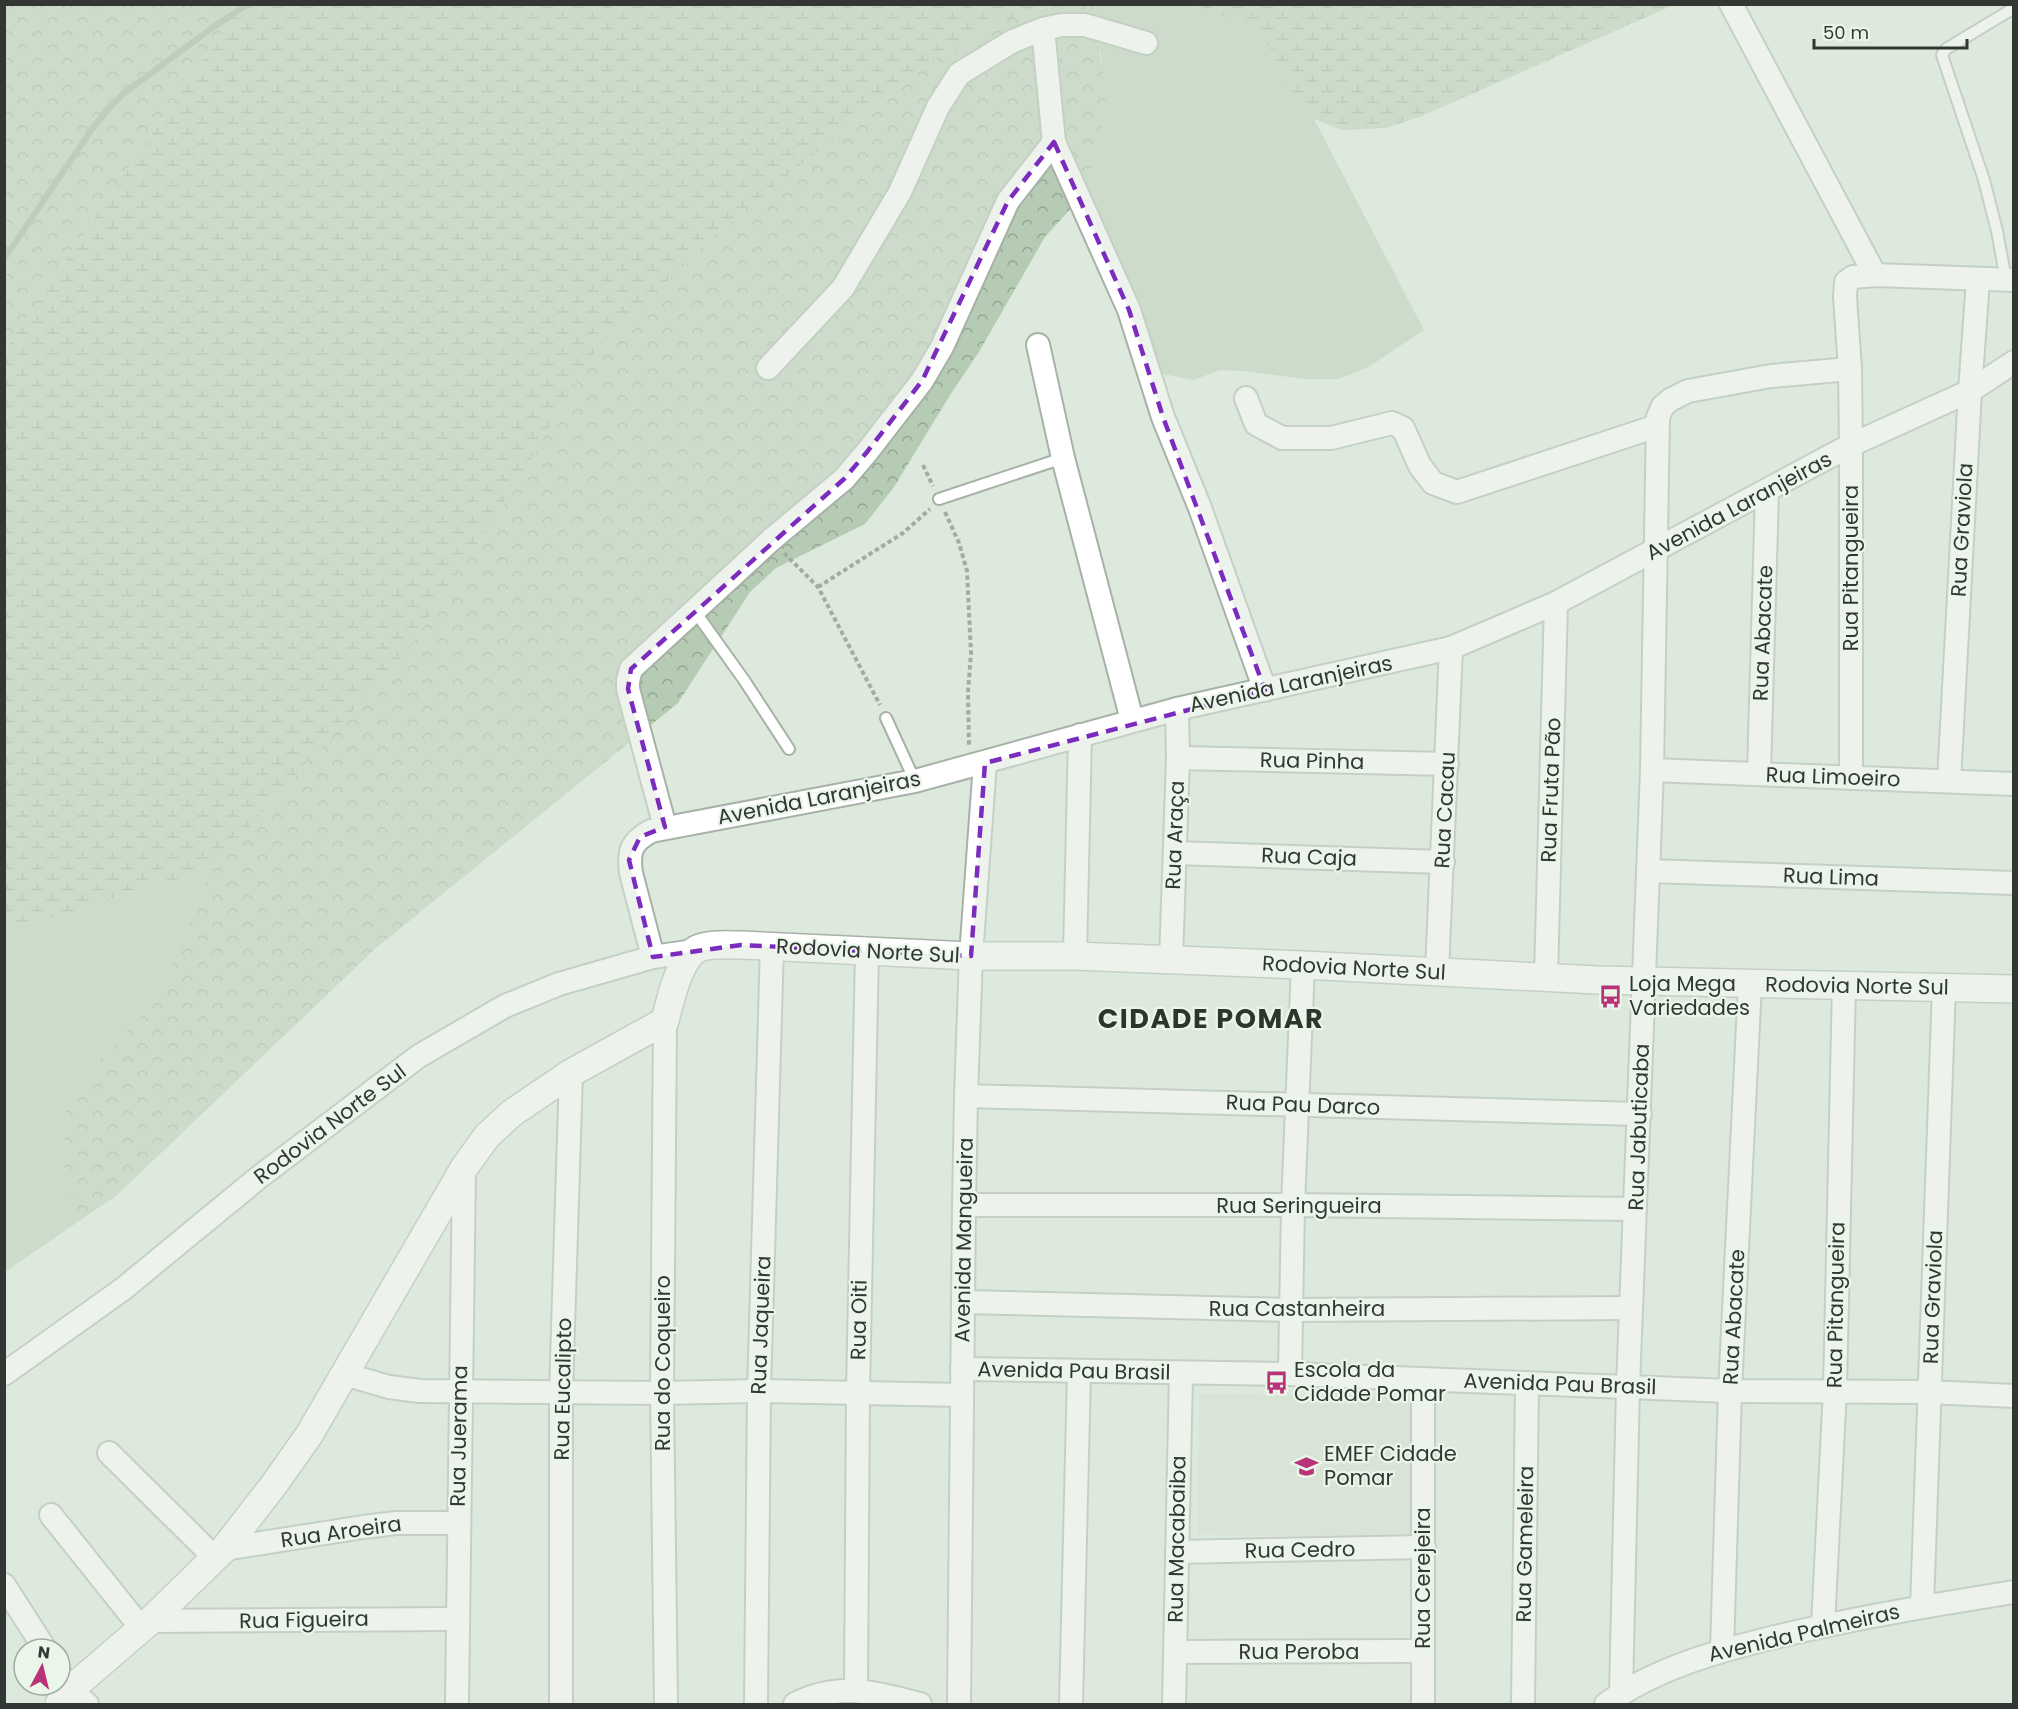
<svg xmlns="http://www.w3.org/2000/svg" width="2018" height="1709" font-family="Poppins,sans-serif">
  <defs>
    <pattern id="forest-crowns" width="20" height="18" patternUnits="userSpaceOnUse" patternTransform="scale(1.5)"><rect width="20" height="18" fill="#b5cbb3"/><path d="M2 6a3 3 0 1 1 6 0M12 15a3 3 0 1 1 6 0" fill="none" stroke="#94a692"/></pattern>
    <pattern id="wetland-marsh" width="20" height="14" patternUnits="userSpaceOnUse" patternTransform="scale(1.5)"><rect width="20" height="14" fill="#b5cbb3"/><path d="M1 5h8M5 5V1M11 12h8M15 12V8" fill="none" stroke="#94a692"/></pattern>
  </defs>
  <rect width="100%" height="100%" fill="#dee9dd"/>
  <polygon fill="#d0e1cf" points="1199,1394 1416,1397 1414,1537 1197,1535"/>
  <g fill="#b5cbb3">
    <polygon points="1093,5 1195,5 1240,23 1269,47 1291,89 1314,119 1424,330 1370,366 1339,379 1305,379 1242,371 1220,370 1194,380 1153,372 1087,191 1091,169 1101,147 1102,61"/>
    <polygon points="209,873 157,1000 102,1058 63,1164 79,1221 5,1272 5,926 67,916 143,887"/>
  </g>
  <g fill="url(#forest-crowns)">
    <polygon points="5,5 240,5 5,349"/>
    <polygon points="1053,5 1093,5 1106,93 1101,147 1091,169 1087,191 1045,237 979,352 952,392 894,487 865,524 776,568 750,592 678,703 376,948 116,1196 79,1221 63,1164 67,1107 102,1058 157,1000 209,873 410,647 517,482 598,348 725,225 929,64 964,41 1011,18"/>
  </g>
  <g fill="url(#wetland-marsh)">
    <polygon points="240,5 1053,5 1011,18 964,41 929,64 725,225 598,348 517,482 410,647 209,873 143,887 67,916 5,926 5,349"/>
    <polygon points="1195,5 1674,5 1422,116 1386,128 1342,130 1314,119 1291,89 1269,47 1240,23"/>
  </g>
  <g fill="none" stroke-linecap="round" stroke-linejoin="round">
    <polyline stroke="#95ae94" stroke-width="6" points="4,259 92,129 109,108 123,94 212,28 248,4"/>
    <defs>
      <g id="service">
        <polyline points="2006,280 1997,231 1984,180 1942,55 1946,49 2014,8"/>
        <polyline points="939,499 1063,458"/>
        <polyline points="694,610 744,680 789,749"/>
        <polyline points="886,718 915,781"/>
      </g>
      <g id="minor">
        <polyline points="1731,4 1875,275"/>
        <polyline points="1043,29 1054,142 1129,310 1163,417 1200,508 1265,690"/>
        <polyline points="1038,345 1063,458 1132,720"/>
        <polyline points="768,368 843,288 900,192 938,107 959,74 1013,41 1043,29 1062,25 1085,25 1146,43"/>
        <polyline points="1246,398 1256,424 1282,438 1331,438 1392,423 1403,428 1420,466 1433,483 1457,492 1657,426"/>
        <polyline points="1178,758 1447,764"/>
        <polyline points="1652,770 2014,784"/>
        <polyline points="1759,774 1767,491"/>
        <polyline points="1851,778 1851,445 1850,369 1845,297 1846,282 1853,277 1875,275 2014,280"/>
        <polyline points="1949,781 1970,391 1978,280"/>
        <polyline points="665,827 628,689 628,681 631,669 771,540 844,479 867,452 922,381 942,347 1008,201 1054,142"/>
        <polyline points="1175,853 1443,862"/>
        <polyline points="1648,871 2014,883"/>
        <polyline points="1075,956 1080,735"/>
        <path d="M653,957L631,873C628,851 631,842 651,831L915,781L1177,709L1451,648L1556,603L1851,445L1970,391L2014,362"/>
        <polyline points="1171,960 1178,758 1177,709"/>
        <polyline points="1437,971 1451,648"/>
        <polyline points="1546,977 1556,603"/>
        <polyline points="665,1021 662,1393 666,1704"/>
        <polyline points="966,1096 1640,1114"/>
        <polyline points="964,1205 1293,1205 1635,1209"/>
        <polyline points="964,1302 1291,1310 1631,1308"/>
        <polyline points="962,1369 1290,1374 1730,1391 1929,1392 2014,1396"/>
        <polyline points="4,1374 123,1289 258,1178 419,1056 505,1006 559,984 653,957 694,951"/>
        <polyline points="344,1374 389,1387 420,1391 662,1393 759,1391 962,1395"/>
        <polyline points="1290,1374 1293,1205 1303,965"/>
        <polyline points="1423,1379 1423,1704"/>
        <polyline points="109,1453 215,1558"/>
        <polyline points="51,1515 142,1629"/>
        <polyline points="224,1549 363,1527 396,1523 458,1523"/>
        <polyline points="1177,1552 1424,1547"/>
        <polyline points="4,1585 45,1649"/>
        <polyline points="1922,1606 1944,987"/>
        <polyline points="150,1621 457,1619"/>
        <polyline points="1823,1625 1835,1390 1844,984"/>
        <polyline points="1722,1650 1730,1391 1750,984"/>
        <polyline points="1175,1652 1423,1651"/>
        <polyline points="60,1674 70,1690 87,1704"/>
        <polyline points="856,1690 858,1392 867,951"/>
        <polyline points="1621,1694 1628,1386 1652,770 1658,417 1663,406 1670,400 1688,391 1771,376 1850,369"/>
        <polyline points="457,1704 464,1168"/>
        <polyline points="561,1704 561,1392 571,1073"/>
        <polyline points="756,1704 759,1391 772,946"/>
        <path d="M795,1704C839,1681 875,1693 920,1704"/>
        <polyline points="959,1704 964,1205 966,1096 971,956 985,763"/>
        <polyline points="1071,1704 1079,1372"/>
        <polyline points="1174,1704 1181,1373"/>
        <polyline points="1523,1704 1527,1384"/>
        <path d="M1606,1704C1656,1668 1715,1652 1775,1637C1854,1618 1933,1605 2014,1592"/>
      </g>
      <path id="tertiary" d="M59,1704L70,1690L150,1621L224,1549L273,1486L309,1435L464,1168L487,1136L512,1113L571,1073L665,1021C670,1001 678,964 694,951C704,943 730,945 741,945L971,956H1075L1303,965L1597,980L2014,989"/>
    </defs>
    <use href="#service" stroke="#a7b2a7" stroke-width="14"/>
    <use href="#minor" stroke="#a7b2a7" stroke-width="26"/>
    <use href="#tertiary" stroke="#a7b2a7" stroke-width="30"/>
    <g stroke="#a3aca2" stroke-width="4" stroke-dasharray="4.5 3" stroke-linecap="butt">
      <polyline points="923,465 933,486"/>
      <polyline points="945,512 959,543 967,571 971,653 968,692 969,746"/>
      <polyline points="784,553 818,587 880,705"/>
      <polyline points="818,587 903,533 930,509"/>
    </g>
    <use href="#service" stroke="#fff" stroke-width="10"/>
    <use href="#minor" stroke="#fff" stroke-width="22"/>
    <use href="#tertiary" stroke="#fff" stroke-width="27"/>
  </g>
  <path d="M0 0H2018V1709H0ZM1054,142L1129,310L1163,417L1265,690L985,763L971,956L741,945L653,957L629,860L640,837L665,827L628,689L631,669L844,479L867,452L922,381L1008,201Z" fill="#dee9dd" fill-opacity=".55" fill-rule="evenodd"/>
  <path fill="none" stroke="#7b2cbf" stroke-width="4.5" stroke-dasharray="12 8" stroke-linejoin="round" d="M1054,142L1129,310L1163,417L1265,690L985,763L971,956L741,945L653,957L629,860L640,837L665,827L628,689L631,669L844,479L867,452L922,381L1008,201Z"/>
  <defs>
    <symbol id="bus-bare" viewBox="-9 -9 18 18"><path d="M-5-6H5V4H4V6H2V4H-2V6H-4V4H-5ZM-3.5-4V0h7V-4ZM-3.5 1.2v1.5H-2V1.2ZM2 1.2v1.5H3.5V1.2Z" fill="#b83377" stroke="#ebf6ea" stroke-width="2.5" paint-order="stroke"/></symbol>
    <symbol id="school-bare" viewBox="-9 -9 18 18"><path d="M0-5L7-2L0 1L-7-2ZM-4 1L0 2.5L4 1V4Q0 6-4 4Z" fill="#b83377" stroke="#ebf6ea" stroke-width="2.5" paint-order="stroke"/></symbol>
  </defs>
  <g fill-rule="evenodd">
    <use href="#bus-bare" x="1594" y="980" width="33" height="33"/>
    <use href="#bus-bare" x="1260" y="1366" width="33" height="33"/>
    <use href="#school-bare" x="1290" y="1450" width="33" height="33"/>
  </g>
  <g text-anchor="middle" stroke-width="4.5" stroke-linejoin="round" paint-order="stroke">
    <g font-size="21" fill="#333733" stroke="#ebf6ea">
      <text transform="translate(1739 506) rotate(-28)" y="7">Avenida Laranjeiras</text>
      <text transform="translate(1962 530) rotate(-87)" y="7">Rua Graviola</text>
      <text transform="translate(1851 568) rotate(-90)" y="7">Rua Pitangueira</text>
      <text transform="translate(1763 633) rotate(-88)" y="7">Rua Abacate</text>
      <text transform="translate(1291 684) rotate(-12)" y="7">Avenida Laranjeiras</text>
      <text transform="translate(1312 761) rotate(1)" y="7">Rua Pinha</text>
      <text transform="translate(1833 777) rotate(2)" y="7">Rua Limoeiro</text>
      <text transform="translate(1551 790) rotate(-88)" y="7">Rua Fruta Pão</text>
      <text transform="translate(819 798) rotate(-11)" y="7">Avenida Laranjeiras</text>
      <text transform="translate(1445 810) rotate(-87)" y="7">Rua Cacau</text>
      <text transform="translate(1175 835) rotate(-88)" y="7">Rua Araça</text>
      <text transform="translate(1309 857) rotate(2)" y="7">Rua Caja</text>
      <text transform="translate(1831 877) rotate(2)" y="7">Rua Lima</text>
      <text transform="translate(868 951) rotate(3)" y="7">Rodovia Norte Sul</text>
      <text transform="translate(1354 968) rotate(3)" y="7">Rodovia Norte Sul</text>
      <text transform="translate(1857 986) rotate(1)" y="7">Rodovia Norte Sul</text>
      <text transform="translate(1303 1105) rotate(2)" y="7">Rua Pau Darco</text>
      <text transform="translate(330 1124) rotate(-37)" y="7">Rodovia Norte Sul</text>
      <text transform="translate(1639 1127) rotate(-88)" y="7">Rua Jabuticaba</text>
      <text x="1299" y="1213">Rua Seringueira</text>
      <text transform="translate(964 1240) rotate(-89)" y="7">Avenida Mangueira</text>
      <text transform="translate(1933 1297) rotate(-88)" y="7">Rua Graviola</text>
      <text transform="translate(1836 1305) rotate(-89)" y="7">Rua Pitangueira</text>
      <text x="1297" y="1316">Rua Castanheira</text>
      <text transform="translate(1734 1317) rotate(-87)" y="7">Rua Abacate</text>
      <text transform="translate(859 1320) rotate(-89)" y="7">Rua Oiti</text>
      <text transform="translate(761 1325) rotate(-88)" y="7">Rua Jaqueira</text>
      <text transform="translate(663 1363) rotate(-90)" y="7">Rua do Coqueiro</text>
      <text transform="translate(1074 1371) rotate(1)" y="7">Avenida Pau Brasil</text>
      <text transform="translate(1560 1384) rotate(2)" y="7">Avenida Pau Brasil</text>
      <text transform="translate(563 1389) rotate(-89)" y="7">Rua Eucalipto</text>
      <text transform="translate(459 1436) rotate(-89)" y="7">Rua Juerama</text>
      <text transform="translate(341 1532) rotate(-8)" y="7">Rua Aroeira</text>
      <text transform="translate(1177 1539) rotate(-89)" y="7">Rua Macabaiba</text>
      <text transform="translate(1525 1544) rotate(-89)" y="7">Rua Gameleira</text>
      <text transform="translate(1300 1550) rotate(-1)" y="7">Rua Cedro</text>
      <text transform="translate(1423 1578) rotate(-90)" y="7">Rua Cerejeira</text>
      <text transform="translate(304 1620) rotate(-1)" y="7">Rua Figueira</text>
      <text transform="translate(1804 1633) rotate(-13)" y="7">Avenida Palmeiras</text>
      <text x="1299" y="1659">Rua Peroba</text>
    </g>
    <g font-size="21" fill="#333733" stroke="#ebf6ea" text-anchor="start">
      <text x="1629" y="991">Loja Mega<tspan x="1629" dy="24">Variedades</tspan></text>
      <text x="1294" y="1377">Escola da<tspan x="1294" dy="24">Cidade Pomar</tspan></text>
      <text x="1324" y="1461">EMEF Cidade<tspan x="1324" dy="24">Pomar</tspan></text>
    </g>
    <g font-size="27" font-weight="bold" letter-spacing="1.5" fill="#2d362d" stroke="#ebf6ea">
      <text x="1211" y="1028">CIDADE POMAR</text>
    </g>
  </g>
  <rect width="2018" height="1709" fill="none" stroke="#333733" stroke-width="12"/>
  <g transform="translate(42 1667) rotate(7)"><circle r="28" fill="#ebf6ea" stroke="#a1aaa1" stroke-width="1.5"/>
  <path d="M0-4.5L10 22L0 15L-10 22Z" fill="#b83377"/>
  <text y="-9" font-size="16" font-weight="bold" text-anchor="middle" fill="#333733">N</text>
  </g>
  <path d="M1814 39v9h153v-9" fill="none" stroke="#333733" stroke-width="3"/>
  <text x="1823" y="39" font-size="18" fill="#333733" stroke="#ebf6ea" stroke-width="4.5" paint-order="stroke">50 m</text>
</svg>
